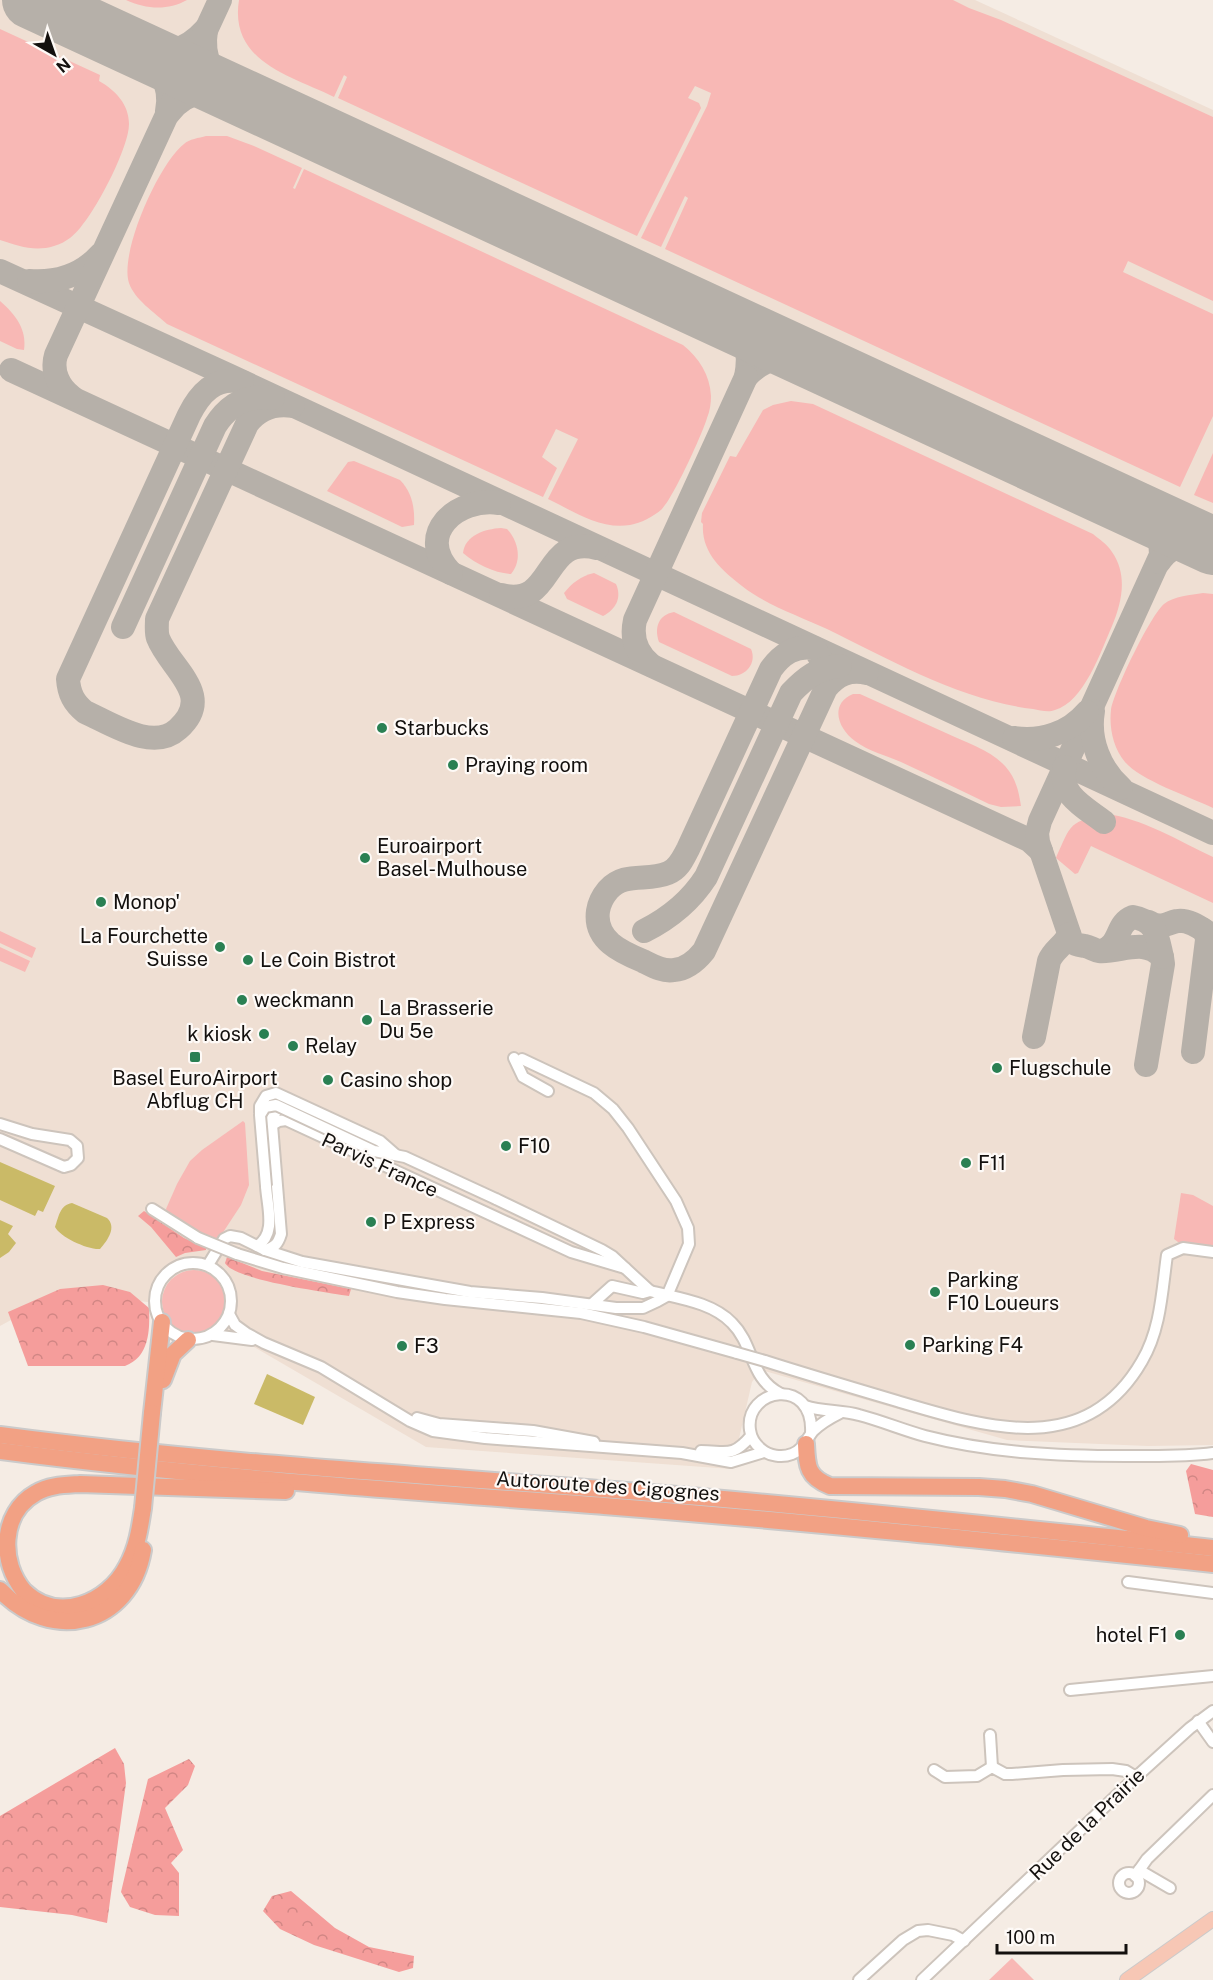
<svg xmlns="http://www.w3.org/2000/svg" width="1213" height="1980" font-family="'Public Sans',sans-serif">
  <defs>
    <pattern id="forest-crowns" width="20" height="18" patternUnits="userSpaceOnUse" patternTransform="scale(1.5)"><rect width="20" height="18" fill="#f59d9b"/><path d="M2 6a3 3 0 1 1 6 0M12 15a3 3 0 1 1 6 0" fill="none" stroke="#d18684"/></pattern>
  </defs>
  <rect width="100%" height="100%" fill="#f5ece4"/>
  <polygon fill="#efdfd3" points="0,0 975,0 1213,110 1213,1445 1148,1446 1007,1440 761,1370 752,1382 732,1469 426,1447 185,1307 64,1291 0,1326"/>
  <g fill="#f8b8b5">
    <path d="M126,0H187C167,11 146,9 126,0Z"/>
    <path d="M239,0H953L969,8L1001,20L1213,117V301L1128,261L1123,272L1213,314V416L1180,487L665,249L688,198L685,196L661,247L641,238L707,106L711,93L695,86L688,98L699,103L701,108L637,236L338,98L347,77L344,75L334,97C291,76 229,62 239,0Z"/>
    <path d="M0,29L100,75L99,81C115,90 129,104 129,124C129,147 98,206 83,224C76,234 66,243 54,246C35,252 18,246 0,240Z"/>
    <path d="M206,136H227L254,146L302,168L293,188L295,189L304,169L683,345C699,358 710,375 711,396C711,403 710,411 707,418C702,435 673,498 662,509C653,517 641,523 630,525C600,530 573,511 548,499L578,439L556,429L542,457L557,468L543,497L167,324C154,312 135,300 129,283C119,253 159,163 184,144C189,139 199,138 206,136Z"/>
    <path d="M0,301C15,314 27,329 24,350L17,349L0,341Z"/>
    <path d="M791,401L813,404L1093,534C1099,539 1108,545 1112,552C1128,575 1122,602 1112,626C1101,651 1084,702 1055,710C1048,713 1040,710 1033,709C962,701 891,660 827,629C799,616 766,605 742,586C721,570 701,552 703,524L701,522L702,513L730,456L736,457L763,410L773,405Z"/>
    <polygon points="1213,453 1213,503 1194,495"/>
    <path d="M354,461L400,480C412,492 415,508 414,525L402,527L327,491L348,462Z"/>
    <path d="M501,528L507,529C519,542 522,561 511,574C494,573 476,564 463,553C465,535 485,529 501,528Z"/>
    <path d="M594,573L616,584C622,598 616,609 603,616L567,599L564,593C572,583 581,576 594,573Z"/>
    <path d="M1203,593L1213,594V808C1190,797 1140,780 1125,762C1113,748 1109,727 1111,710C1114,691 1150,616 1164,604C1174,596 1191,595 1203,593Z"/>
    <path d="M674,612L751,649C757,663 746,676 732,676L659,642C654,628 658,615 674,612Z"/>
    <path d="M853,694H860C889,707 917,720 946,733C967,743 995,751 1009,771C1017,782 1019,794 1021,806L1001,807L989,804C960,790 931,776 901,762C887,756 868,751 855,741C838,729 829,704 853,694Z"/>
    <path d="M1105,814C1140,817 1181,842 1213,857V903L1091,846L1078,873L1075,874L1056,858C1072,824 1067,823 1105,814Z"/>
    <polygon points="0,931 36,948 32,958 0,943"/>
    <polygon points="0,947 30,961 25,972 0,961"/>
    <polygon points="243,1121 245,1123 249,1185 241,1205 218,1240 198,1232 168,1214 166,1209 177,1184 190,1161 202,1150"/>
    <polygon points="1181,1193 1193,1195 1213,1206 1213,1246 1182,1245 1174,1239"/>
    <circle cx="194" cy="1302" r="32"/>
    <polygon points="1012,1958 1034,1980 989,1980"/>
  </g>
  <g fill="url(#forest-crowns)">
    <polygon points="144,1211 184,1238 206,1248 206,1250 185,1253 176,1257 151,1227 138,1216"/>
    <path d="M227,1257L262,1271L351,1289L349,1296C326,1292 234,1280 225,1263Z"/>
    <path d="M103,1285L130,1292L149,1308C150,1331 149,1357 125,1366H28L8,1312L60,1289Z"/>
    <polygon points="1191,1464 1213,1470 1213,1517 1195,1514 1186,1471"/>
    <polygon points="115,1748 124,1764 126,1783 107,1923 72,1915 0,1907 0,1816"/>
    <polygon points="189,1759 195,1766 188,1785 165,1808 183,1850 171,1863 179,1873 179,1916 155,1915 130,1907 121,1892 148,1779"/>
    <polygon points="291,1891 335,1928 369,1947 414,1956 413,1968 399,1972 314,1945 280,1929 263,1911 272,1896"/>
  </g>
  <g fill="#caba67">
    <polygon points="0,1162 55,1186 43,1212 38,1210 35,1216 0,1200"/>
    <path d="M72,1203L107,1218C117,1227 108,1240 100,1249C88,1250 60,1237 55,1227C59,1216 60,1205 72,1203Z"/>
    <polygon points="0,1220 13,1226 8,1234 16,1243 9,1252 0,1258"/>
    <polygon points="267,1374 315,1397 303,1425 254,1404"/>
  </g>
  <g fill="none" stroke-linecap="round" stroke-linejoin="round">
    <g stroke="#b6b0a9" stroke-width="24">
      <path d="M206,30C201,61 214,77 237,94"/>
      <path d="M137,49C157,65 173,83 167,111"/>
      <path d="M137,49C166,54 184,53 205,30"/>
      <path d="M169,113C188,87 216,89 243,98"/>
      <polyline points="0,271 230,376 1213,833"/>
      <path d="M29,281C56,283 81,276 100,255"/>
      <path d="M724,320C747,336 751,350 746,377C764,357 786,354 811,360"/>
      <polyline points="11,370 1029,840 1041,851"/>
      <path d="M242,382C215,376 200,393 189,415L68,679C69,694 74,703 85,712C112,724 153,752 178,729C216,695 170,669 158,638C156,632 157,626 157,619L247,424C258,409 274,403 293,406"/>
      <path d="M72,397C59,388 51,371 56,355L220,0"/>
      <path d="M1124,505C1147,519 1161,526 1161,555L1040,821L1037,833L1038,842L1072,942C1076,945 1079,945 1085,946C1090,947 1094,950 1099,951C1120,953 1144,937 1162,957L1163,964L1146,1065"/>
      <path d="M1159,562C1172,543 1192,539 1213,547"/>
      <path d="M451,573C414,534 457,497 499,503"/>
      <path d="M501,595C556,609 541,534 597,548"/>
      <path d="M123,627L215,426C229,404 248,394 273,398"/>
      <path d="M651,665C636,653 631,638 635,620L746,377"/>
      <path d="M824,692C829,676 824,662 814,648C795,645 782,654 771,669L688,849C683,858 679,869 668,873C647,882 625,871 608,890C603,896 599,904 598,911C594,940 621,952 643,961C653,966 663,972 674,970C687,969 696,961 704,951L826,688C837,675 849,669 867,673"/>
      <path d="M1093,711C1088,740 1100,769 1121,788"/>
      <path d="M1014,738C1042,742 1069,733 1087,712"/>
      <path d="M1065,767C1057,794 1086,808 1104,822"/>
      <path d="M1149,922C1161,929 1165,924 1177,921C1190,919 1203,930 1213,936"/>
      <path d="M644,931C670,918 690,902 706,877L791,693C805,678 819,667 840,666"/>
      <path d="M1102,951C1122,944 1115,924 1133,917C1157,921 1157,936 1162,957"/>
      <path d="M1034,1037L1049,961C1053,950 1065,945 1069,934"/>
      <polyline points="1193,1052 1207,940 1206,933 1202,929"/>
    </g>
    <polyline stroke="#b6b0a9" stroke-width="58" points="31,0 1213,546"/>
    <defs>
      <g id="minor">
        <polyline points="514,1058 523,1077 548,1091"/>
        <polyline points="0,1124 32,1134 70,1140 77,1146 78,1158 71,1165 64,1167 0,1139"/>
        <polyline points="272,1125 279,1121 286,1120 571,1252 625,1268"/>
        <polyline points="496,1199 602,1250 612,1256 650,1291"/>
        <polyline points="152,1209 198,1238"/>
        <path d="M257,1246C277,1234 267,1206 266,1186"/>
        <path d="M265,1250C275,1247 278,1244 281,1234L272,1125V1118L277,1110"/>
        <polyline points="237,1254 283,1268 397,1292 445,1299 581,1313 644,1327 737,1353"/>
        <circle cx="193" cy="1301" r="38"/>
        <polyline points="208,1265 224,1239 230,1236 241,1238 265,1250 302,1262 470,1292 542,1298 616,1308 643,1308 658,1301 667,1296 689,1244 688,1228 676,1201 628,1128 613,1109 594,1093 522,1059"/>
        <path d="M592,1304L612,1286L643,1293L650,1291C677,1298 712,1302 732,1323C755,1346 749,1378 781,1394"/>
        <polyline points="229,1314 235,1325 246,1333 264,1343 321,1367 410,1421 433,1431 485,1438 682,1453 731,1462 764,1452"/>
        <polyline points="213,1335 252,1340"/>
        <path d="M765,1361C809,1375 853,1388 897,1401C985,1427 1085,1460 1142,1361C1161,1329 1162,1290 1167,1255L1183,1248L1213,1252"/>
        <path d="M805,1406C823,1412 842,1410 859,1415C882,1421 903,1430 925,1436C991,1453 1058,1456 1126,1456C1154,1456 1185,1457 1213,1453"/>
        <polyline points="417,1418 439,1424 533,1431 594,1442"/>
        <path d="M811,1433C814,1376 744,1388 750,1430C751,1438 755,1444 761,1449C769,1456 782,1458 792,1454C803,1450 806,1440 813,1431C821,1423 830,1418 840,1413"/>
        <path d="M701,1451C727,1451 732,1458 751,1436"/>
        <polyline points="1128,1582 1213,1593"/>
        <polyline points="1070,1690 1213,1676"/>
        <polyline points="1198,1721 1213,1742"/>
        <polyline points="990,1735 992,1767"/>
        <polyline points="934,1770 945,1777 977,1776 992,1767 1005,1774 1012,1774 1063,1770 1112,1769 1126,1771 1136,1777"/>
        <polyline points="1139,1870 1170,1888"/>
        <circle cx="1129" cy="1883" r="10"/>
        <polyline points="1135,1876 1147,1859 1213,1795"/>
        <polyline points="859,1980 903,1940 918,1931 928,1930 953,1935 964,1941"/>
        <polyline points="922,1980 1136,1777 1190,1728 1213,1711"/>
      </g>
      <polyline id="major" points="1127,1980 1213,1919"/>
      <g id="highway">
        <polyline points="163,1380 173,1354 188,1340"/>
        <polyline points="152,1413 162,1322"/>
        <path d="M0,1435C220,1464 443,1476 665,1494C848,1509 1030,1529 1213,1548"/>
        <path d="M806,1444C807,1466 807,1477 830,1486L979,1487L1005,1489L1032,1494L1146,1528L1180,1535"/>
        <path d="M0,1451C200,1477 402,1491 604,1506C807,1522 1010,1543 1213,1564"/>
        <path d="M143,1508C140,1528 137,1548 127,1566C108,1603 58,1624 24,1591C0,1563 0,1513 36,1493C49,1485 65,1485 80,1484L286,1491"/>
        <path d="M0,1590C51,1644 130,1626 143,1550"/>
      </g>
    </defs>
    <use href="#minor" stroke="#cdc4bc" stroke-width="14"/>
    <use href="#major" stroke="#cbcaca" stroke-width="16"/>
    <use href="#highway" stroke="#cbcaca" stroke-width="20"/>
    <use href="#minor" stroke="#fff" stroke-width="10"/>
    <use href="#major" stroke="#f7c7b5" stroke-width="14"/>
    <use href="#highway" stroke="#f2a184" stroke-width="16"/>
    <defs>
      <g id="minor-bridge">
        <polyline points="260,1113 260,1106 266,1096 276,1093 380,1141 396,1155"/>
        <polyline points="266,1186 260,1115 265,1107 276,1105 374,1151 405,1157 496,1199"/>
        <polyline points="198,1238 237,1254"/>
        <polyline points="737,1353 765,1361"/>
      </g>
      <polyline id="highway-bridge" points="143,1508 152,1413"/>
    </defs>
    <use href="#minor-bridge" stroke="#cdc4bc" stroke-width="14" stroke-linecap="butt"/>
    <use href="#highway-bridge" stroke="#cbcaca" stroke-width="20" stroke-linecap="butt"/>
    <use href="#minor-bridge" stroke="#fff" stroke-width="10"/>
    <use href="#highway-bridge" stroke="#f2a184" stroke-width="16"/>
  </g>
  <g fill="#2a8053" stroke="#fefaf7" stroke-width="2">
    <circle cx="382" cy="728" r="6"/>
    <circle cx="453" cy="765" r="6"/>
    <circle cx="365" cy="858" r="6"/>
    <circle cx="101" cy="902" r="6"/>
    <circle cx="220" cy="947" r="6"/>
    <circle cx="248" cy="960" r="6"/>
    <circle cx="242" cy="1000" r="6"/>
    <circle cx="367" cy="1020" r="6"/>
    <circle cx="264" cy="1034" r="6"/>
    <circle cx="293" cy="1046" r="6"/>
    <rect x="189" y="1051" width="12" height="12" rx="3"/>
    <circle cx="997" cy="1068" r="6"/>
    <circle cx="328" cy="1080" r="6"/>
    <circle cx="506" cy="1146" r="6"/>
    <circle cx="966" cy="1163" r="6"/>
    <circle cx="371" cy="1222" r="6"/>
    <circle cx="935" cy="1292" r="6"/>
    <circle cx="910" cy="1345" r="6"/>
    <circle cx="402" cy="1346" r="6"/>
    <circle cx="1180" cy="1635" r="6"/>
  </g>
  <g text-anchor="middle" stroke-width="4.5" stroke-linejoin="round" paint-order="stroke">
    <g font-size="20" fill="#13100e" stroke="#fefaf7" text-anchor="start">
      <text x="394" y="735">Starbucks</text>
      <text x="465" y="772">Praying room</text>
      <text x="377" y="853">Euroairport<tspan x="377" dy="23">Basel-Mulhouse</tspan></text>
      <text x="113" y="909">Monop'</text>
      <text x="208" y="943" text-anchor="end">La Fourchette<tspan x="208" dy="23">Suisse</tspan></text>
      <text x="260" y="967">Le Coin Bistrot</text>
      <text x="254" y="1007">weckmann</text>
      <text x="379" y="1015">La Brasserie<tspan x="379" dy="23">Du 5e</tspan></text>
      <text x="252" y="1041" text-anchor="end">k kiosk</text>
      <text x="305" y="1053">Relay</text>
      <text x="1009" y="1075">Flugschule</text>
      <text x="195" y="1085" text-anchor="middle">Basel EuroAirport<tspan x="195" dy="23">Abflug CH</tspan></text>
      <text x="340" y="1087">Casino shop</text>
      <text x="518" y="1153">F10</text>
      <text x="978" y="1170">F11</text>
      <text x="383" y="1229">P Express</text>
      <text x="947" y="1287">Parking<tspan x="947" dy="23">F10 Loueurs</tspan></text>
      <text x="922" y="1352">Parking F4</text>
      <text x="414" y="1353">F3</text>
      <text x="1168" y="1642" text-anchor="end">hotel F1</text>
    </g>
    <g font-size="20" fill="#13100e" stroke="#fefaf7">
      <text transform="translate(380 1165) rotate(25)" y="7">Parvis France</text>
      <text transform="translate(608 1486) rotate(4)" y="7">Autoroute des Cigognes</text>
      <text transform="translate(1087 1824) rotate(-44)" y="7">Rue de la Prairie</text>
    </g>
  </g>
  <g transform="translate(54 54) rotate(140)" stroke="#fefaf7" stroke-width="4.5" paint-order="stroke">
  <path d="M0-4.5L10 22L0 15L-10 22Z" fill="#13100e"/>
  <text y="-9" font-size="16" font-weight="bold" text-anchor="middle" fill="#13100e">N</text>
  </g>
  <path d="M997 1944v9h129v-9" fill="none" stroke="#13100e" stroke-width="3"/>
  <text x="1006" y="1944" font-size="18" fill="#13100e" stroke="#fefaf7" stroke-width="4.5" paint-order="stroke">100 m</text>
</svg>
